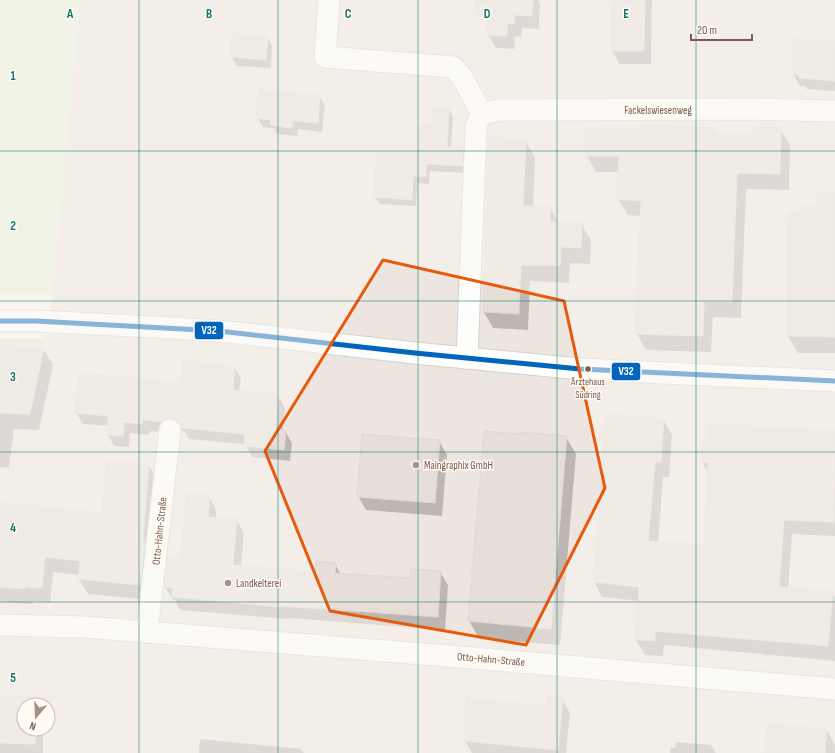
<svg xmlns="http://www.w3.org/2000/svg" width="835" height="753" font-family="'Sofia Sans Condensed',sans-serif">
  <rect width="100%" height="100%" fill="#f9f5f0"/>
  <path fill="#ede5e0" fill-rule="evenodd" d="M80,0H835V753H0V339H46L52,295ZM24,705H48V729H24Z"/>
  <polygon fill="#e7f0db" points="0,0 80,0 52,295 0,295"/>
  <g fill="#0003">
    <polygon points="489,0 538,0 540,4 539,29 522,28 521,37 515,36 514,49 496,48 488,35"/>
    <polygon points="613,0 652,0 651,64 619,64 612,50"/>
    <polygon points="267,37 272,46 271,68 237,66 232,57"/>
    <polygon points="795,40 835,43 835,91 807,89 805,86 800,86 793,74"/>
    <polygon points="319,96 325,105 322,132 298,129 297,136 277,134 273,128 263,127 257,118"/>
    <polygon points="449,110 453,117 451,148 463,148 467,155 466,173 430,171 429,184 417,183 416,206 380,204 375,197 420,155 433,126"/>
    <polygon points="713,129 716,135 756,136 780,129 790,145 789,190 746,189 741,318 713,317 711,352 646,350 636,333 641,216 628,215 618,199 620,172 596,172 587,156 586,131"/>
    <polygon points="525,141 535,157 533,208 550,208 558,222 581,223 591,240 590,264 570,263 569,283 530,281 528,330 493,328 484,312 489,170 488,166"/>
    <polygon points="835,193 835,353 798,353 788,336 799,213 817,207"/>
    <polygon points="0,347 43,349 53,365 39,430 14,429 9,468 0,467"/>
    <polygon points="234,367 241,378 239,392 278,396 285,408 282,431 285,431 292,443 290,461 252,457 245,444 189,439 185,432 178,429 168,433 151,431 148,435 130,433 129,447 114,446 108,435 109,426 83,424 76,413 182,384"/>
    <polygon points="664,420 672,435 669,477 663,477 658,543 706,546 708,473 702,462 703,445 709,445 710,426 835,431 835,536 792,534 788,589 832,592 835,597 835,661 664,645 663,656 645,655 636,640 639,601 602,597 594,582 605,458"/>
    <polygon points="485,432 566,437 576,454 560,645 479,638 469,621"/>
    <polygon points="439,441 447,455 442,516 366,510 358,496"/>
    <polygon points="149,466 158,481 149,600 88,594 79,579 80,575 53,572 50,603 33,601 33,604 0,602 0,504 103,514"/>
    <polygon points="209,496 216,509 216,518 236,520 244,533 241,566 316,573 335,564 341,575 411,579 440,572 448,585 445,630 288,618 288,619 180,610 175,600 173,600 165,587 182,561"/>
    <polygon points="0,697 36,698 40,705 24,705 24,729 43,729 43,753 0,753"/>
    <polygon points="562,699 570,713 566,753 472,753 464,740 547,707"/>
    <polygon points="827,730 835,745 835,753 766,753"/>
    <polygon points="200,739 301,749 304,753 199,753"/>
    <polygon points="676,742 711,745 716,753 670,753 670,748 675,748"/>
  </g>
  <g fill="#e6ded7" stroke="#e2d8d2">
    <polygon points="475,0 533,0 532,16 515,15 514,24 507,23 507,36 487,35 488,14 475,14"/>
    <polygon points="612,0 645,0 644,51 611,51"/>
    <polygon points="232,34 268,36 266,60 231,57"/>
    <polygon points="794,39 835,42 835,81 799,78 799,75 792,74"/>
    <polygon points="259,90 320,95 318,123 293,121 292,128 270,125 271,120 256,118"/>
    <polygon points="434,108 449,109 447,147 463,147 463,166 426,164 426,177 413,176 412,200 374,197 377,152 419,154 420,124 432,124"/>
    <polygon points="644,125 714,128 713,134 755,135 755,127 781,128 780,174 737,173 732,302 704,301 703,336 635,334 641,201 617,199 619,156 586,156 585,130 644,129"/>
    <polygon points="490,138 526,140 523,206 550,207 550,221 582,222 581,248 561,247 560,266 521,265 519,314 483,312 488,167 486,167 487,148 489,148"/>
    <polygon points="816,192 835,192 835,337 787,336 788,212 798,212 798,206 816,206"/>
    <polygon points="0,346 44,348 30,414 0,413"/>
    <polygon points="184,361 235,366 233,390 279,395 275,429 286,430 284,450 244,446 245,434 181,428 181,425 177,421 171,418 166,419 162,422 144,420 142,424 124,422 123,436 107,435 108,416 75,413 79,373 181,383"/>
    <polygon points="606,414 664,419 661,462 655,462 648,541 705,545 708,463 701,462 702,444 708,444 709,425 835,430 834,522 784,520 779,587 833,591 828,646 655,631 655,641 635,640 639,587 593,582 604,458 603,458 604,447 599,434 605,431"/>
    <polygon points="484,431 521,434 521,432 567,436 551,629 468,621"/>
    <polygon points="362,434 440,440 435,503 357,497"/>
    <polygon points="107,461 149,465 143,541 145,541 140,585 78,579 80,561 45,557 42,588 25,587 25,589 0,587 0,503 102,513"/>
    <polygon points="187,493 210,495 208,517 237,519 233,565 315,572 316,561 336,563 335,573 410,578 411,569 441,571 438,617 281,606 281,607 172,597 173,588 164,587 167,558 181,560"/>
    <polygon points="0,696 36,697 36,705 24,705 24,729 36,729 35,744 0,743"/>
    <polygon points="547,697 563,698 558,750 463,741 467,698 546,706"/>
    <polygon points="767,724 827,729 825,753 765,753"/>
  </g>
  <g fill="none" stroke-linecap="round" stroke-linejoin="round">
    <defs>
      <g id="street">
        <polyline points="329,0 325,57 453,67 462,77 482,114"/>
        <polyline points="0,321 36,321 172,328 219,331 415,353 580,369 835,381"/>
        <path d="M467,358L476,128C479,113 486,112 500,110L753,109L835,111"/>
        <polyline points="0,625 85,627 460,657 835,689"/>
        <polyline points="147,632 170,430"/>
      </g>
    </defs>
    <use href="#street" stroke="#d7d1cb" stroke-width="23"/>
    <use href="#street" stroke="#fefefd" stroke-width="21"/>
    <defs>
      <polyline id="bus-1" points="0,321 36,321 219,331 415,353 580,369 835,381"/>
    </defs>
    <use href="#bus-1" stroke="#fffaf3" stroke-width="8"/>
    <use href="#bus-1" stroke="#0065bd" stroke-width="5"/>
  </g>
  <path d="M0 0H835V753H0ZM383,260L564,301L605,488L526,645L330,611L265,451Z" fill="#f9f5f0" fill-opacity=".55" fill-rule="evenodd"/>
  <path fill="none" stroke="#e8590c" stroke-width="3" stroke-linejoin="round" d="M383,260L564,301L605,488L526,645L330,611L265,451Z"/>
  <path fill="none" stroke="#0f766e" stroke-width="1" stroke-opacity="0.55" d="M139,0V753M278,0V753M418,0V753M557,0V753M696,0V753M0,151H835M0,301H835M0,452H835M0,602H835"/>
  <circle fill="#7a5c4d" stroke="#fffaf3" stroke-width="1.5" cx="588" cy="369" r="3.5"/>
  <g fill="#a69286" stroke="#fffaf3" stroke-width="1.5">
    <circle cx="416" cy="465" r="4"/>
    <circle cx="228" cy="583" r="4"/>
  </g>
  <g text-anchor="middle" stroke-width="3" stroke-linejoin="round" paint-order="stroke">
    <g font-size="10" fill="#7a5c4d" stroke="#fffaf3">
      <text x="588" y="385">Ärztehaus<tspan x="588" dy="13">Südring</tspan></text>
    </g>
    <g font-size="11" fill="#7a5c4d" stroke="#fffaf3">
      <text x="658" y="114">Fackelswiesenweg</text>
      <text transform="translate(159 531) rotate(-84)" y="4">Otto-Hahn-Straße</text>
      <text transform="translate(491 659) rotate(5)" y="4">Otto-Hahn-Straße</text>
    </g>
    <g font-size="11" fill="#7a5c4d" stroke="#fffaf3" text-anchor="start">
      <text x="424" y="469">Maingraphix GmbH</text>
      <text x="236" y="587">Landkelterei</text>
    </g>
  </g>
  <g font-size="13" text-anchor="middle" font-weight="bold" fill="#0f766e" stroke="#fffaf3" stroke-width="3" stroke-linejoin="round" paint-order="stroke">
    <text x="70" y="18">A</text>
    <text x="209" y="18">B</text>
    <text x="348" y="18">C</text>
    <text x="487" y="18">D</text>
    <text x="626" y="18">E</text>
    <text x="13" y="80">1</text>
    <text x="13" y="230">2</text>
    <text x="13" y="381">3</text>
    <text x="13" y="532">4</text>
    <text x="13" y="682">5</text>
  </g>
  <g stroke="#fffaf3" stroke-width="1.5">
    <rect x="194" y="321" width="30" height="19" rx="4" fill="#0065bd"/>
    <rect x="611" y="362" width="30" height="19" rx="4" fill="#0065bd"/>
  </g>
  <g font-size="11" text-anchor="middle" font-weight="bold" fill="#fff">
    <text x="209" y="334">V32</text>
    <text x="626" y="375">V32</text>
  </g>
  <g transform="translate(36 717) rotate(199)"><circle r="19" fill="#fffaf3" stroke="#cabbb1"/>
  <path d="M0-3L7 15L0 10L-7 15Z" fill="#a69286"/>
  <text y="-6" font-size="11" font-weight="bold" text-anchor="middle" fill="#7a5c4d">N</text>
  </g>
  <path d="M691 34v6h61v-6" fill="none" stroke="#7a5c4d" stroke-width="2"/>
  <text x="697" y="34" font-size="12" fill="#7a5c4d" stroke="#fffaf3" stroke-width="3" paint-order="stroke">20 m</text>
</svg>
